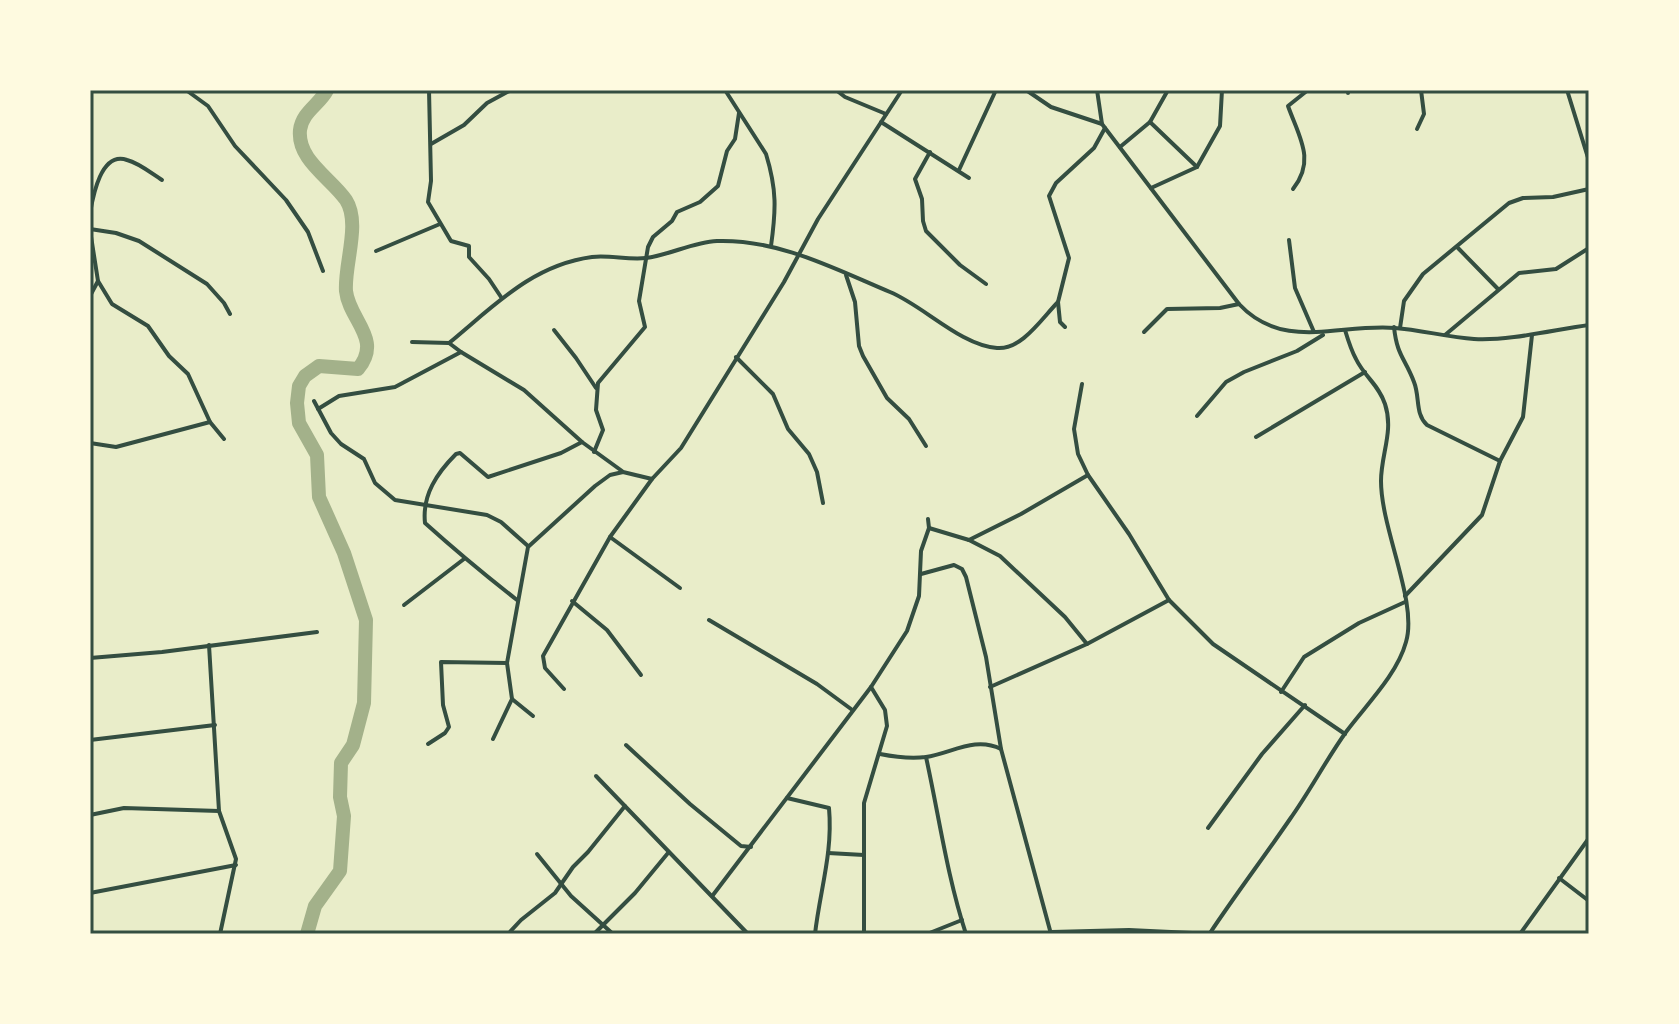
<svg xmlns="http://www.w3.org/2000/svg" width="1679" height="1024" font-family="Poppins,sans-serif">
  <rect width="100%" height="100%" fill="#e9edc9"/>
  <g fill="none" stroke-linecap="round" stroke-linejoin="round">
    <path stroke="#a3b18a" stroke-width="14" d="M307,934L315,906L340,871L344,816L340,797L341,763L353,745L364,703L366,620L344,553L319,497L317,455L299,423L297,403L299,386L305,376L319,366L358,369C383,339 349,320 346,291C344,265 361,223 346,200C331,178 297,160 300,130C302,112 320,104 327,90"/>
    <g stroke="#344e41" stroke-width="4">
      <polyline points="186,90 208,106 235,146 286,200 308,232 323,271"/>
      <polyline points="429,90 431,181 428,202 451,241 469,246 469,257 489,279 501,297"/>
      <path d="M725,90L766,154C777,190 776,210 771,246"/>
      <polyline points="836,90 845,97 886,114"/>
      <polyline points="1026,90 1051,107 1102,124"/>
      <path d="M1097,90L1102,124L1239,304C1284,352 1340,323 1395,328C1421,330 1447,337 1474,339C1509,341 1553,330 1589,325"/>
      <polyline points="1567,90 1589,161"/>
      <polyline points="1348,93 1348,90"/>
      <polyline points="881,122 969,178"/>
      <polyline points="1150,122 1197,167"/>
      <polyline points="1417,129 1424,114 1421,90"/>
      <polyline points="431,144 464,125 487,103 511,90"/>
      <polyline points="1120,147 1150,122 1168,90"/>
      <polyline points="930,152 915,179 922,199 923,221 926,231 960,265 986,284"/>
      <polyline points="959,170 996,90"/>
      <polyline points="1151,188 1197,167 1220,126 1222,90"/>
      <path d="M1293,189C1316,160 1299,137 1288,106L1308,90"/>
      <path d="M90,213C93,196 101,151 127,160C139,163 151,173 162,180"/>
      <polyline points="90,229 116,233 139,241 207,284 224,303 230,314"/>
      <polyline points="90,230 98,281 112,304 148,326 169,356 188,374 210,422 224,439"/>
      <polyline points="1289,240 1295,288 1314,332"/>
      <polyline points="1458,248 1498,289"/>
      <polyline points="376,251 440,224"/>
      <polyline points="846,275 855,302 859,346 863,356 887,398 909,419 926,446"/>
      <polyline points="90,296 98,281"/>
      <polyline points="1065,327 1060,322 1058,302 1069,258 1049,196 1056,183 1094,148 1105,128"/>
      <path d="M1394,327C1397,356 1405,358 1414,382C1420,397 1415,414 1427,425L1500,461"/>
      <polyline points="1400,328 1404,301 1423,274 1509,203 1523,198 1553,197 1589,189"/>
      <polyline points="554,330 576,358 596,388"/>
      <polyline points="1144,332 1167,309 1220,308 1239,304"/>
      <polyline points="1445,335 1519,273 1556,269 1589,248"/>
      <polyline points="412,342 449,343 461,352"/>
      <path d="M449,343C494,306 532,265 592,257C610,255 628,260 646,258C670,255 693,242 717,241C779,239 835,269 890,292C924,306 960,345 997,348C1022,350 1042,318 1058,302"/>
      <polyline points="736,357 773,394 788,429 809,454 817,472 823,503"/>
      <polyline points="1082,384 1074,429 1078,454 1088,475 1129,534 1169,600 1213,644 1345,734"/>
      <polyline points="314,401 331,433 341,444 364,459 375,483 395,500 487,515 501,522 528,546"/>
      <polyline points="318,409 339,396 395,387 461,352 524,390 582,442 622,471"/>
      <polyline points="1197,416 1226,382 1244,372 1297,351 1323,335"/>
      <polyline points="1256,437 1365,372"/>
      <polyline points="90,443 116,447 210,422"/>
      <polyline points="594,452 603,430 596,410 598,383 645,327 639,301 648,247 653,237 672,221 677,212 700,202 718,186 727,151 735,139 739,113"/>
      <polyline points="929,528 969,540 1000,556 1065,617 1087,644"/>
      <polyline points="610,537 680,588"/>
      <polyline points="969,540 1021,514 1088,475"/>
      <polyline points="921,574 954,565 962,569 966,577 986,657 1001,749 1051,934"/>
      <polyline points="1405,596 1482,515 1500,461 1523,417 1532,335"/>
      <path d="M517,600C485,575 455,550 425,523C422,495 437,473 456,454L460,453L488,477L561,453L582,442"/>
      <polyline points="572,601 607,630 641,675"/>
      <polyline points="404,605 464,559"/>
      <polyline points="709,620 817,684 851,709"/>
      <polyline points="209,645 219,811 236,859 220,934"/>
      <polyline points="90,658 162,652 317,632"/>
      <polyline points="990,687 1087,644 1169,600"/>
      <polyline points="564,689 545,668 543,656 610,537 652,479"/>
      <polyline points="1281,692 1304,657 1359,623 1405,602"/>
      <polyline points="512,699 533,716"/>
      <polyline points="493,739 512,699 507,663 528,547 595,486 610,475 623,472 652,479 681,448 784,282 818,219 902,90"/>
      <polyline points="90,740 215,725"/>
      <polyline points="428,744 445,733 449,727 443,705 441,662 507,663"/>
      <polyline points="626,745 690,804 741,846 751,847"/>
      <path d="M880,754C895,757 910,759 926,757C952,753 975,736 1001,749"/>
      <path d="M926,757C939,816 947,876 966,934"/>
      <polyline points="596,776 748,934"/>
      <path d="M787,798L829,808C833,853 820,890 815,934"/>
      <polyline points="90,815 124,808 219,811"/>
      <polyline points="1208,828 1262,754 1305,705"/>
      <polyline points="828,853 864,855"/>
      <polyline points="537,854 571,896 613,934"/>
      <polyline points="1559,878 1589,901"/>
      <polyline points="90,893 236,865"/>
      <polyline points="713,895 871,687 907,631 919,596 921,551 929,528 928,519"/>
      <polyline points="1052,932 1129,930 1213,934"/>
      <path d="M1210,933C1236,894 1264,857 1290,819C1310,791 1326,760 1346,732C1366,705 1397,675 1406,642C1418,602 1381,529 1381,481C1381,454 1394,431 1385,404C1379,385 1364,376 1356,359C1351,350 1348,340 1345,330"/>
      <polyline points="508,934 521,920 555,893 573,867 588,852 625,806"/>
      <polyline points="594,934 635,893 668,853"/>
      <polyline points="864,934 864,803 887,726 885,710 871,687"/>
      <polyline points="927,934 962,920"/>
      <polyline points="1520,934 1589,838"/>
    </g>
  </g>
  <rect width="1679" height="1024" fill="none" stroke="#fefae0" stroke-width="184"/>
  <rect x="92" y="92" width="1495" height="840" fill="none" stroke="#344e41" stroke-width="3"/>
</svg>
